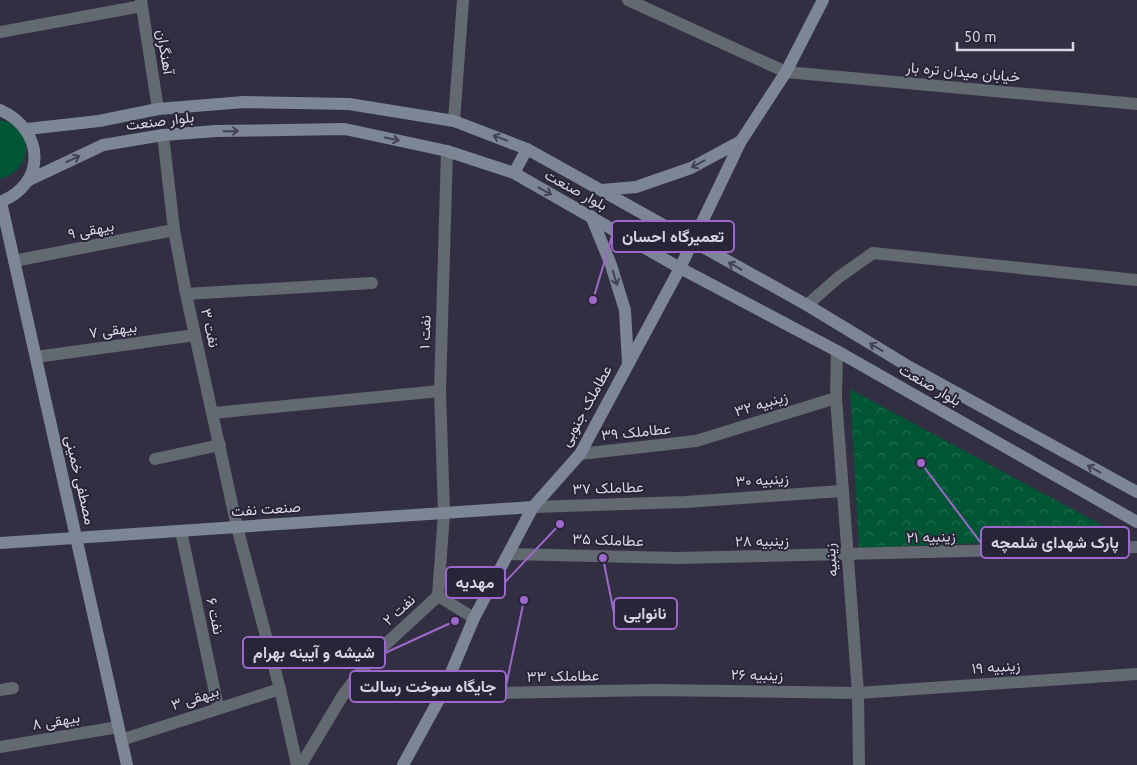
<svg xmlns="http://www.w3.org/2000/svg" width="1137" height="765" font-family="'PT Sans',Vazirmatn,sans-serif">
  <defs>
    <pattern id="park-crowns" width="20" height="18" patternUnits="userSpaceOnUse" patternTransform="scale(1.25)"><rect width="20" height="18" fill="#005634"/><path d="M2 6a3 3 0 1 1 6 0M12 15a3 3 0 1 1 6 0" fill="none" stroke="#246e51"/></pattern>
  </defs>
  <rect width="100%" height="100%" fill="#332f42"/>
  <path fill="#005634" d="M0,120C35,127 34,170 0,179Z"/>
  <polygon fill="url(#park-crowns)" points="850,389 1124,537 859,548"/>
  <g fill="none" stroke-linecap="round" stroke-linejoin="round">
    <g stroke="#636971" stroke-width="12">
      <polyline points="141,0 158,109"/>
      <polyline points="628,0 786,72 1137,104"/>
      <polyline points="0,32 142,6"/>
      <polyline points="454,121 463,0"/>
      <polyline points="163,135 174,230 186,294 237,527 280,689 297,765"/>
      <polyline points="14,261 174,230"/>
      <polyline points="186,294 372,283"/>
      <polyline points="807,305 839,277 873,253 1137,280"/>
      <polyline points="837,351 836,398 858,693 859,765"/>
      <polyline points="36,357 195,335"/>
      <polyline points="213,413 440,391"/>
      <polyline points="580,454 696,441 836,398"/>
      <polyline points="155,459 220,445"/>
      <polyline points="533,507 685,502 842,491"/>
      <polyline points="181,531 218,707"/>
      <polyline points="509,554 677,558 1137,547"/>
      <polyline points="438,596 474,618"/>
      <polyline points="0,690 13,688"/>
      <polyline points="442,694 655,690 858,693 1137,674"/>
      <polyline points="121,740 280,689"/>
      <polyline points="0,747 118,727"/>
      <polyline points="301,765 343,695 374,655 438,596 444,513 440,391 447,151"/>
    </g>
    <g stroke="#7d8694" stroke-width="12">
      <path d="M0,110C45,130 47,184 0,202"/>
      <polyline points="27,129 99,121 158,109 244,102 349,104 454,121 527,149 807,305 906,365 1137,492"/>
      <polyline points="514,173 527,149"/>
      <polyline points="29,180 103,145 163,135 216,131 345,129 447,151 514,173 680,268 837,351 1137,522"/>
      <polyline points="602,190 636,187 691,168 741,141"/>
      <polyline points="1,202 127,765"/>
      <polyline points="591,216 611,265 625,310 628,363"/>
      <polyline points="0,543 533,507"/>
      <polyline points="403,765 442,694 474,618 533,507 580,454 680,268 741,141 786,72 823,0"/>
    </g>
  </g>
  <defs><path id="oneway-shaft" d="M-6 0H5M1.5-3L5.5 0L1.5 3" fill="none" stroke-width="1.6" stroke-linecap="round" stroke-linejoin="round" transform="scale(1.25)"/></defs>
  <g stroke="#424254">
    <use href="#oneway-shaft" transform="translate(231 131) rotate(-1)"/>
    <use href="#oneway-shaft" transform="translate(500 138) rotate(-159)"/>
    <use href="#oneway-shaft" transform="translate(392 139) rotate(12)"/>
    <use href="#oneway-shaft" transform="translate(73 159) rotate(-25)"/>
    <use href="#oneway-shaft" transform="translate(698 164) rotate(152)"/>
    <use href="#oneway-shaft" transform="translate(545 191) rotate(29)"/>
    <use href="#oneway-shaft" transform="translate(735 266) rotate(-151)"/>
    <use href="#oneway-shaft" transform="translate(615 278) rotate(73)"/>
    <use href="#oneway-shaft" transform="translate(876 347) rotate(-149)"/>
    <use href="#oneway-shaft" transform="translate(1094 469) rotate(-151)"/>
  </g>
  <g text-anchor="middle" stroke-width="4" stroke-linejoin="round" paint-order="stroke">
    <g font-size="15" fill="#d8d6e2" stroke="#292538">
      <text transform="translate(165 52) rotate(81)" y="5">آهنگران</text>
      <text transform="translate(963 72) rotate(5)" y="5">خیابان میدان تره بار</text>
      <text transform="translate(160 121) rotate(-7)" y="5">بلوار صنعت</text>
      <text transform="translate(576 190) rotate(29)" y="5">بلوار صنعت</text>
      <text transform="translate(91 230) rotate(-11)" y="5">بیهقی ۹</text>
      <text transform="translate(210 328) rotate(77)" y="5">نفت ۳</text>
      <text transform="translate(113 330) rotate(-8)" y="5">بیهقی ۷</text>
      <text transform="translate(425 332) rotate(-88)" y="5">نفت ۱</text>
      <text transform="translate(930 385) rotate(30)" y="5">بلوار صنعت</text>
      <text transform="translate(761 404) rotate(-17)" y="5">زینبیه ۳۲</text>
      <text transform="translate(586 406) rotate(-61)" y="5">عطاملک جنوبی</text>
      <text transform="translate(636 432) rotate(-6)" y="5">عطاملک ۳۹</text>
      <text transform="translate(80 480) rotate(77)" y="5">مصطفی خمینی</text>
      <text transform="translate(762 480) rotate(-4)" y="5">زینبیه ۳۰</text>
      <text transform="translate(608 488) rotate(-2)" y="5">عطاملک ۳۷</text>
      <text transform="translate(266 509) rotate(-4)" y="5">صنعت نفت</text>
      <text transform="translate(931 537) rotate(-2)" y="5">زینبیه ۲۱</text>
      <text transform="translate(608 540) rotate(2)" y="5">عطاملک ۳۵</text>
      <text transform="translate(762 541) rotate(-1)" y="5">زینبیه ۲۸</text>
      <text transform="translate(831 560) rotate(-95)" y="5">زینبیه</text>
      <text transform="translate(399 610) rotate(-42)" y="5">نفت ۲</text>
      <text transform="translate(215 616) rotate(78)" y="5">نفت ۶</text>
      <text transform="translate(996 667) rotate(-4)" y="5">زینبیه ۱۹</text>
      <text transform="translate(757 675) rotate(1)" y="5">زینبیه ۲۶</text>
      <text transform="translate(563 676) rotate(-1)" y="5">عطاملک ۳۳</text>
      <text transform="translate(195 698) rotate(-18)" y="5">بیهقی ۳</text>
      <text transform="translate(56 721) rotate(-9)" y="5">بیهقی ۸</text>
    </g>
  </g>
  <path fill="none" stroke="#9c68cb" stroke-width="2" d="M593 300L612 236M921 463L981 543M560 524L505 582M603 558L614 613M455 621L385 653M524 600L506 686"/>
  <g fill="#9c68cb" stroke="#292538" stroke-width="2">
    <circle cx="593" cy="300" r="5"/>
    <circle cx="921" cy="463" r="5"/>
    <circle cx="560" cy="524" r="5"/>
    <circle cx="603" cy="558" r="5"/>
    <circle cx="455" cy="621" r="5"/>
    <circle cx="524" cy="600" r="5"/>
  </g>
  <g fill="#292538" stroke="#9c68cb" stroke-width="2">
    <rect x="612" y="221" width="122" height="31" rx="5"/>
    <rect x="981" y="527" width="148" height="31" rx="5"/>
    <rect x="446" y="567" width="59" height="31" rx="5"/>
    <rect x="614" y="598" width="63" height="31" rx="5"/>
    <rect x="243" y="637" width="142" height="31" rx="5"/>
    <rect x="350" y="671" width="156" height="31" rx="5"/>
  </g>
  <g font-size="16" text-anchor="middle" font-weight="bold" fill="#d8d6e2">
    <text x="673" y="242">تعمیرگاه احسان</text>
    <text x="1055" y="548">پارک شهدای شلمچه</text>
    <text x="475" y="588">مهدیه</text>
    <text x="645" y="619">نانوایی</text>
    <text x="314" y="658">شیشه و آیینه بهرام</text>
    <text x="428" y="692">جایگاه سوخت رسالت</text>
  </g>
  <path d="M957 42v8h116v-8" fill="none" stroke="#d8d6e2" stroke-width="2.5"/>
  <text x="964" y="42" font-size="15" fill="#d8d6e2" stroke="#292538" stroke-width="4" paint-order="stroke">50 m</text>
</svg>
